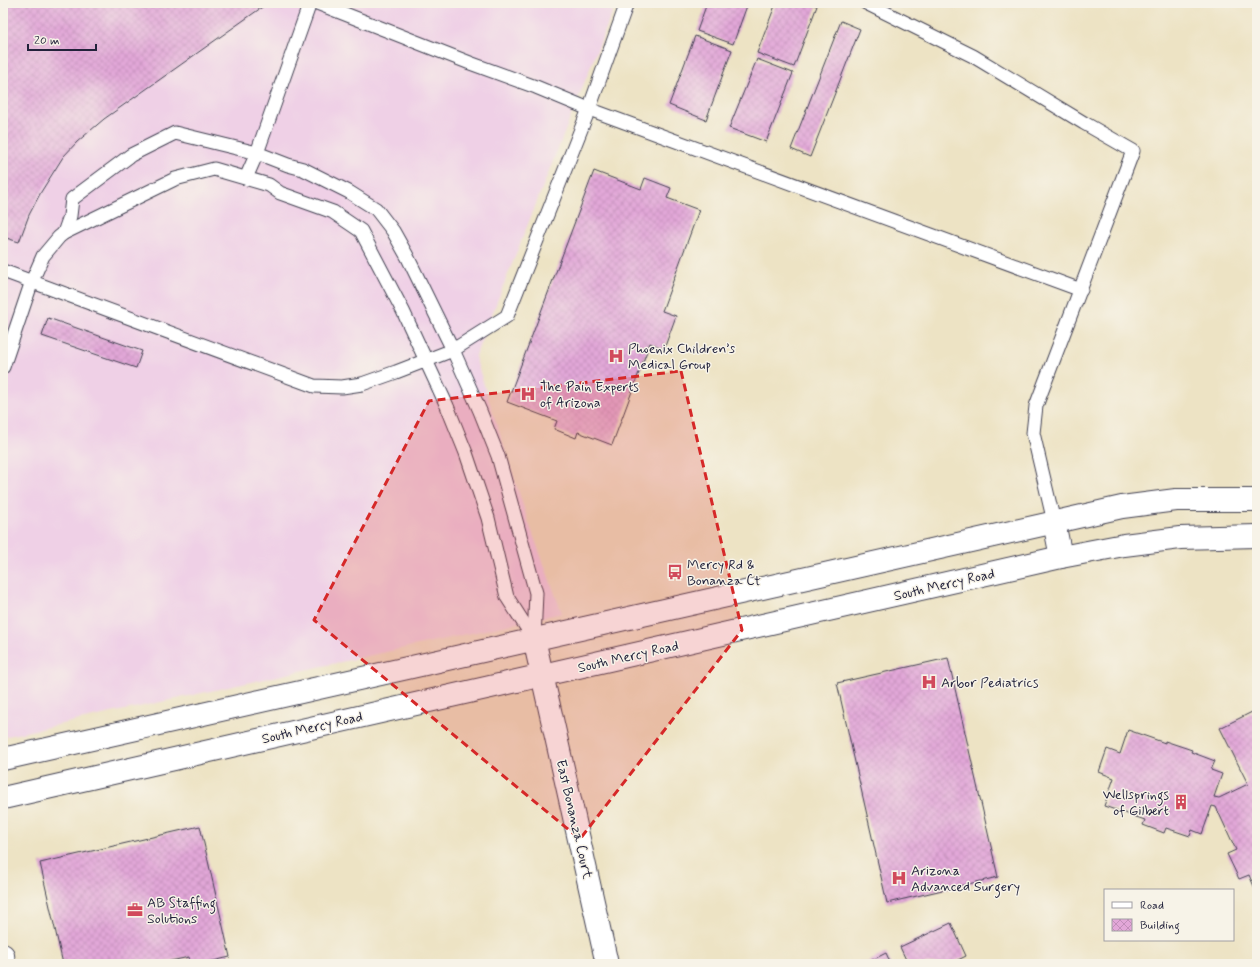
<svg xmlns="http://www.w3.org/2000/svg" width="1260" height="967" font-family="Mynerve,sans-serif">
  <defs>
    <pattern id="building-cross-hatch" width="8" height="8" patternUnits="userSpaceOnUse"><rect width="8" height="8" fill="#e2a7d8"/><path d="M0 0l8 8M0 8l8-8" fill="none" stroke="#c28fba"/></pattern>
  </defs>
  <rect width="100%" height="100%" fill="#f7f3e8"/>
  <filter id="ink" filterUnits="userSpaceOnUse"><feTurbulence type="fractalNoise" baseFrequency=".025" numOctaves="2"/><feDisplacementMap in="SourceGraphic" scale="8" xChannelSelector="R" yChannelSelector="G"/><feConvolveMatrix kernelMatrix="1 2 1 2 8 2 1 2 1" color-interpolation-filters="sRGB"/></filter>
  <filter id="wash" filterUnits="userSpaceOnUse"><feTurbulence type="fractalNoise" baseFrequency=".012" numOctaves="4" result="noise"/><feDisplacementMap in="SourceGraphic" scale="16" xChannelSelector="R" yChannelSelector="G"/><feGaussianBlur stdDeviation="0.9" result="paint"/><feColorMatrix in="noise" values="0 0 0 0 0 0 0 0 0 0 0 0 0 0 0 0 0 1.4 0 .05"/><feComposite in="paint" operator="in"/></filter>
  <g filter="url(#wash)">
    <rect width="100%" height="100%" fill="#ede3c4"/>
    <polygon fill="#efd0e6" points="3,3 616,3 475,357 528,521 562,613 3,737"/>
    <g id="blocks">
      <g fill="url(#building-cross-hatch)">
        <polygon points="3,3 268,3 104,119 77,142 63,157 41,192 29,215 19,242 3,237"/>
        <polygon points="707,3 748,3 733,44 697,31"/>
        <polygon points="776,3 810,3 817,6 794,67 757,53"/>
        <polygon points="841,21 860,29 810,157 791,149"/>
        <polygon points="695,36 732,50 706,120 669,105"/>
        <polygon points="757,59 793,73 766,142 729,128"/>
        <polygon points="594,171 641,189 645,178 671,188 667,198 699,210 662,311 676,316 664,349 650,343 612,445 578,432 576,438 554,429 557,421 507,402"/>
        <polygon points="48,318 142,351 136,368 42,336"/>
        <polygon points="948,658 998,877 887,903 837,683"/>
        <polygon points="1252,712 1257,722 1257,893 1249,875 1239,879 1227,854 1236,850 1216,807 1212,806 1202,834 1192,830 1190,836 1166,828 1164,833 1143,825 1145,820 1104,806 1114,778 1099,772 1107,749 1120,754 1128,730 1165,743 1165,741 1192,750 1191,752 1215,761 1211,770 1222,774 1214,797 1219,798 1248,784 1220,728"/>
        <polygon points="200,826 230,957 200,964 191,964 189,957 157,964 63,964 40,863"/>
        <polygon points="951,923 966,956 950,964 908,964 900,947"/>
        <polygon points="886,953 891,964 864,964"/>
      </g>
    </g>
  </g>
  <g filter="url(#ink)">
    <use href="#blocks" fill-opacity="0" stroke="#403f50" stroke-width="1"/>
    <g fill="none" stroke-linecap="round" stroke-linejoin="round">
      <defs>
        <g id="service">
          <polyline points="317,3 470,63 536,87 589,109 1081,290"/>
          <polyline points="866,3 973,56 1084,123 1133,151 1036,406 1033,433 1054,522"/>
          <polyline points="246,178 257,153 310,3"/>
          <polyline points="64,233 70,216 72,199 131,155 175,133 257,153 288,165 303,169 349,192 376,209 393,231 407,256 453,350 480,411 498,456 536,593 534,639"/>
          <polyline points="3,271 314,386 342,387 362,384 396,372 453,350 507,316 589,109 627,3"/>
          <polyline points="3,367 32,281 43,256 59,237 64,233 175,179 214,169 269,185 280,193 333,212 361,231 403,311 447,406 466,453 488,518 507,597 534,639"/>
        </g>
        <g id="minor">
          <polyline points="534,639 607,964"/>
          <polyline points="3,955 4,964"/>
        </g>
        <g id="secondary">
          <polyline points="1054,522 1061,557"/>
          <polyline points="3,759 1122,507 1176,500 1257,500"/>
          <polyline points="3,798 1061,557 1124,545 1180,538 1257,536"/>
        </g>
      </defs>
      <use href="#service" stroke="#403f50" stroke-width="15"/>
      <use href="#minor" stroke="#403f50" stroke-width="24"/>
      <use href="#secondary" stroke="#403f50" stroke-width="24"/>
      <use href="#service" stroke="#fff" stroke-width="13"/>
      <use href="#minor" stroke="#fff" stroke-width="22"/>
      <use href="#secondary" stroke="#fff" stroke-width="22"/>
    </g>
  </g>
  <path fill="#d62828" fill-opacity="0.2" stroke="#d62828" stroke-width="3" stroke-dasharray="8 5" stroke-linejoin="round" d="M681,371L742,630L580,839L314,620L429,401Z"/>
  <defs>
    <symbol id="hospital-bare" viewBox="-9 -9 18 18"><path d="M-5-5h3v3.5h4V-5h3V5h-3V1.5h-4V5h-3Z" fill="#d1495b" stroke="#f7f3e8" stroke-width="2.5" paint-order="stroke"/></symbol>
    <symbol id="bus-bare" viewBox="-9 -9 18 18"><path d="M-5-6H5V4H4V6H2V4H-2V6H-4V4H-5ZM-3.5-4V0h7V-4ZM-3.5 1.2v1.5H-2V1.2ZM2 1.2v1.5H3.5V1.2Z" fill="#d1495b" stroke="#f7f3e8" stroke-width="2.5" paint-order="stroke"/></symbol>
    <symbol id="building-bare" viewBox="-9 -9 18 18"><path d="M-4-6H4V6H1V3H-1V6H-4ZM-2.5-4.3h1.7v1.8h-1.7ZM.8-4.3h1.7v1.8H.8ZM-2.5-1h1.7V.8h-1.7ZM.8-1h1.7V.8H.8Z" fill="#d1495b" stroke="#f7f3e8" stroke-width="2.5" paint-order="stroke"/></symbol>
    <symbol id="office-bare" viewBox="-9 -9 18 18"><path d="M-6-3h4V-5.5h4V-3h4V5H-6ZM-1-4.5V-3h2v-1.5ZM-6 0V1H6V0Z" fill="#d1495b" stroke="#f7f3e8" stroke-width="2.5" paint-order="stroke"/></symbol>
  </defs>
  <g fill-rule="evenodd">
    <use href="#hospital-bare" x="605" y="345" width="22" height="22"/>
    <use href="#hospital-bare" x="517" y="383" width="22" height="22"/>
    <use href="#bus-bare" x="664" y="561" width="22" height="22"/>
    <use href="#hospital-bare" x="918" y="671" width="22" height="22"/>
    <use href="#building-bare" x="1170" y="791" width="22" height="22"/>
    <use href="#hospital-bare" x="888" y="867" width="22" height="22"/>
    <use href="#office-bare" x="124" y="899" width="22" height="22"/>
  </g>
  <g text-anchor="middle" stroke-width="3" stroke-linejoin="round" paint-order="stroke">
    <g font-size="14" fill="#22223b" stroke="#f7f3e8" text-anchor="start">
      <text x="628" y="353">Phoenix Children’s<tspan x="628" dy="16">Medical Group</tspan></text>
      <text x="540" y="391">The Pain Experts<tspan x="540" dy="16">of Arizona</tspan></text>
      <text x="687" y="569">Mercy Rd &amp;<tspan x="687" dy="16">Bonanza Ct</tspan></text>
      <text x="941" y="687">Arbor Pediatrics</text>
      <text x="1169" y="799" text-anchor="end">Wellsprings<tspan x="1169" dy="16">of Gilbert</tspan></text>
      <text x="911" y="875">Arizona<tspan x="911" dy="16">Advanced Surgery</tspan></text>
      <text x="147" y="907">AB Staffing<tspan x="147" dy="16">Solutions</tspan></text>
    </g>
    <g font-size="14" fill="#22223b" stroke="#f7f3e8">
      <text transform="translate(944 584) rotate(-13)" y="5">South Mercy Road</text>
      <text transform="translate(628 656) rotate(-13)" y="5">South Mercy Road</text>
      <text transform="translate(312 727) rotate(-13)" y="5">South Mercy Road</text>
      <text transform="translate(575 819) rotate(77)" y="5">East Bonanza Court</text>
    </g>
  </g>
  <rect width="1260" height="967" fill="none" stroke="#f7f3e8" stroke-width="16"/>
  <rect x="1104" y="889" width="130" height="52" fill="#f7f3e8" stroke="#a29fa3"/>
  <rect x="1112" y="902" width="20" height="6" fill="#ffffff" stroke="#a29fa3"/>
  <text x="1140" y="909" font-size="12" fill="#22223b">Road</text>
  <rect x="1112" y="919" width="20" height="12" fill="url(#building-cross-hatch)" stroke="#a29fa3"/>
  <text x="1140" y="929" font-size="12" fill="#22223b">Building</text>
  <path d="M28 44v6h68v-6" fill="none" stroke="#22223b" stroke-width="2"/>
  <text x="34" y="44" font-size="12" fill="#22223b" stroke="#f7f3e8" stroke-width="3" paint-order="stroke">20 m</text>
</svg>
